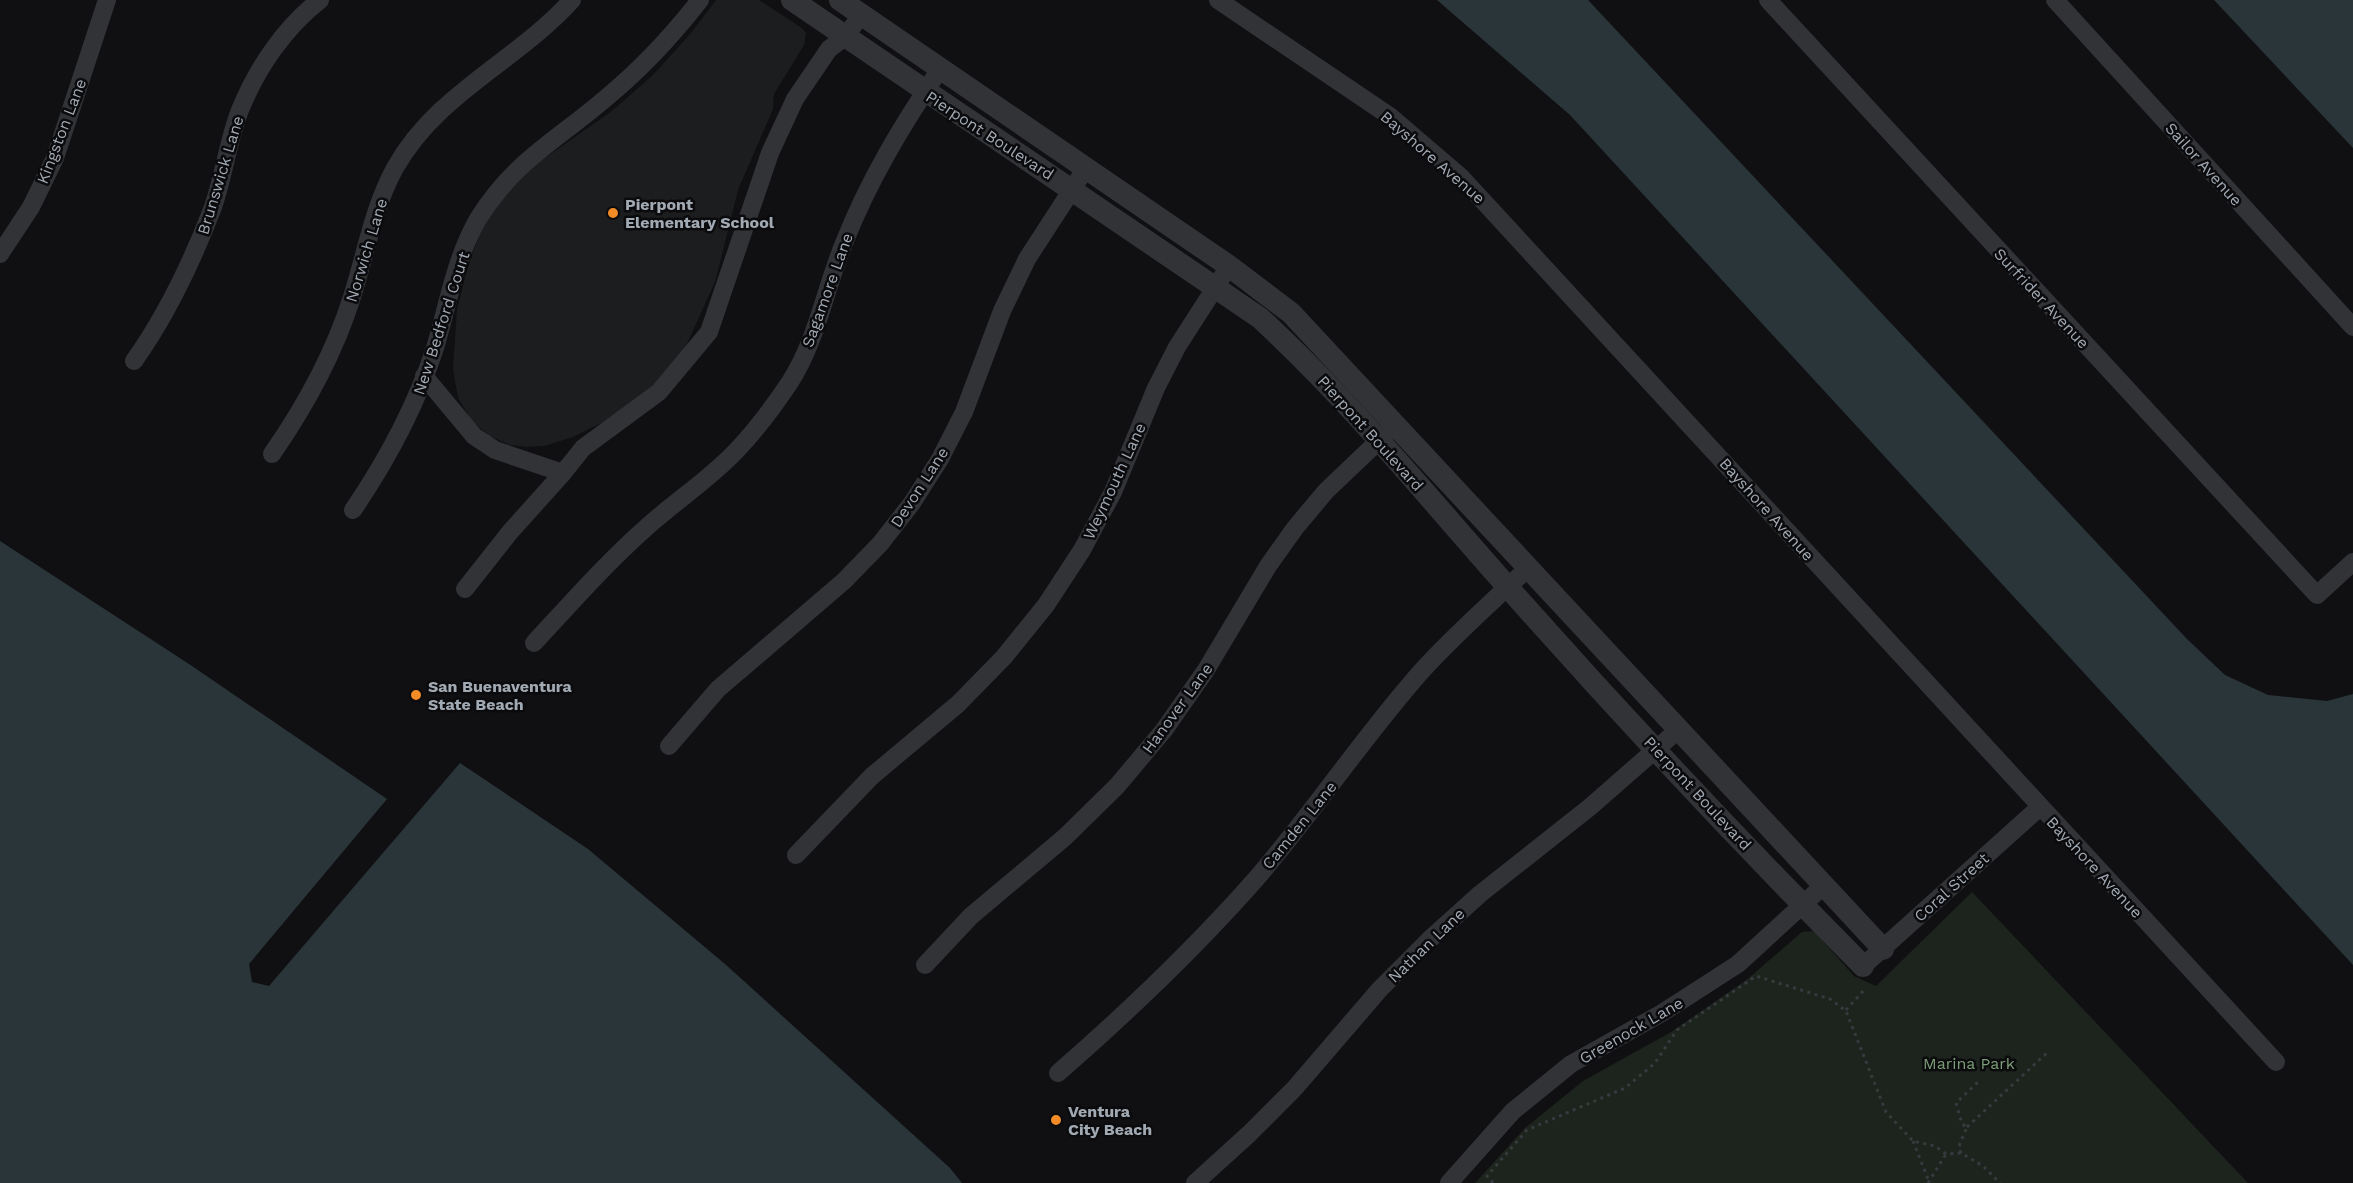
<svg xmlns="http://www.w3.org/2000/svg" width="2353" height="1183" font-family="'Work Sans',sans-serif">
  <rect width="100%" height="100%" fill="#101012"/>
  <polygon fill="#1c1d1f" points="716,0 759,0 802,28 806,33 804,45 774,94 773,109 738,190 715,282 685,348 656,383 609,419 573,437 544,446 527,447 510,445 490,436 472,421 458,398 453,369 457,310 468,266 481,230 504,196 532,167 612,111 654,74 691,33"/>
  <polygon fill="#1d241d" points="1972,892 2248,1183 1475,1183 1525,1128 1583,1081 1671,1032 1745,981 1802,932 1814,931 1854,976 1876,986"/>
  <g fill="#2a353a">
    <polygon points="1437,0 1588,0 2187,639 2225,675 2268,695 2327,701 2353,694 2353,965 1570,115"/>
    <polygon points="2214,0 2353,0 2353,148"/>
    <polygon points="0,541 189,664 387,799 249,964 252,982 269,986 460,763 588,849 725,964 950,1168 962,1183 0,1183"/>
  </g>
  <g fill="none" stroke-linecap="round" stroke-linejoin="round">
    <g stroke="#373a3e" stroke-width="3" stroke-dasharray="3 4.5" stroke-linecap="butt">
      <polyline points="1846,1010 1865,989"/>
      <polyline points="1967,1127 2048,1052"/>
      <polyline points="1913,1141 1928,1179"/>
      <polyline points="1961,1153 1959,1146 1967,1127 1962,1124 1956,1103 1978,1082"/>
      <polyline points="1493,1183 1487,1176 1527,1130 1625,1088 1655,1063 1677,1030 1756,976 1830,999 1846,1011 1886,1112 1913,1141 1935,1146 1946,1154 1961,1153 1983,1166 2000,1183"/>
      <polyline points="1928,1183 1946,1154"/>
    </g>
    <g stroke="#313337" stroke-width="18">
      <polyline points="1218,0 1391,117 1461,177 2276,1062"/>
      <polyline points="1768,0 2317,595 2353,562"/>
      <polyline points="2055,0 2353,327"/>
      <polyline points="0,254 31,207 55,158 107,0"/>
      <path d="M134,361C168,313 192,262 213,207C224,175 228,141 240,110C257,68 285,27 320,0"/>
      <polyline points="424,376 474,436 495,450 563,473 583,448 659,392 709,332 770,153 795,99 829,49 845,37 861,15"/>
      <path d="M272,454C306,405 334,354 352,297C366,253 373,208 395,168C436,94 517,61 572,0"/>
      <path d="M353,510C387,460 416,406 435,348C448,305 455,259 478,219C514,161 556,141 606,98C641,69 672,36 700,0"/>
      <polyline points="465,589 510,532 563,473"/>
      <path d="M534,643C571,603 607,562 648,526C677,500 711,478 737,450C757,429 774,406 790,382C817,340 825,289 844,243C869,180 902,125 940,69"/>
      <polyline points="669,746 718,689 844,581 880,544 912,503 940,459 964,412 1002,311 1027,259 1086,168"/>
      <polyline points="796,855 872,776 958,704 1004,657 1046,605 1082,550 1113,492 1156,388 1177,347 1229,266"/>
      <polyline points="925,965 971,916 1065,837 1117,786 1164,730 1206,670 1268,566 1295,528 1326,491 1389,431"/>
      <polyline points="1863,966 2040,807"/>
      <path d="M1058,1073C1128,1012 1194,949 1255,880C1313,813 1361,740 1419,674C1453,636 1492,602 1529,567"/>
      <polyline points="1195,1183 1249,1134 1294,1089 1380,989 1429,940 1480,894 1590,807 1678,730"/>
      <polyline points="1449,1183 1513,1111 1571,1064 1662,1013 1738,964 1822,887"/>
    </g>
    <g stroke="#313337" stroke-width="22">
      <path d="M792,0L1260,318C1349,400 1426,495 1506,585C1621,715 1741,843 1863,966"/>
      <polyline points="840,0 1229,266 1291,313 1883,949"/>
    </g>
  </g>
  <g fill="#f38b27" stroke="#0b0b0d" stroke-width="2">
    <circle cx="613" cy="213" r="6"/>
    <circle cx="416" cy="695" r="6"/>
    <circle cx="1056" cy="1120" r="6"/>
  </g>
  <g text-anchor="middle" stroke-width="5" stroke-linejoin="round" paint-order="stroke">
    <g font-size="16" fill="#a1a9b3" stroke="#0b0b0d">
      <text transform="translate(61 131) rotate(-69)" y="6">Kingston Lane</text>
      <text transform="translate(990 135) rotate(33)" y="6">Pierpont Boulevard</text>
      <text transform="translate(1433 157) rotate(41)" y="6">Bayshore Avenue</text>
      <text transform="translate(2204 164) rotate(48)" y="6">Sailor Avenue</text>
      <text transform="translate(220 175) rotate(-73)" y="6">Brunswick Lane</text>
      <text transform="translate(366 250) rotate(-73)" y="6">Norwich Lane</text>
      <text transform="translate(827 290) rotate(-70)" y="6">Sagamore Lane</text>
      <text transform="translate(2042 298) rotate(47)" y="6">Surfrider Avenue</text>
      <text transform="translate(441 323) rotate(-72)" y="6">New Bedford Court</text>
      <text transform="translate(1371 433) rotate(48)" y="6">Pierpont Boulevard</text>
      <text transform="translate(1114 481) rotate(-65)" y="6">Weymouth Lane</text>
      <text transform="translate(919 487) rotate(-57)" y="6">Devon Lane</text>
      <text transform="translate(1767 509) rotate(48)" y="6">Bayshore Avenue</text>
      <text transform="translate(1177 708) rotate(-54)" y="6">Hanover Lane</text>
      <text transform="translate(1698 793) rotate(47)" y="6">Pierpont Boulevard</text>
      <text transform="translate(1299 825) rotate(-51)" y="6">Camden Lane</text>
      <text transform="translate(2095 867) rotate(47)" y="6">Bayshore Avenue</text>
      <text transform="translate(1951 887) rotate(-42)" y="6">Coral Street</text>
      <text transform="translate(1426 945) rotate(-44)" y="6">Nathan Lane</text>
      <text transform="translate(1631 1030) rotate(-30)" y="6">Greenock Lane</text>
    </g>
    <g font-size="16" font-weight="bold" fill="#a1a9b3" stroke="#0b0b0d" text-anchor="start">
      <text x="625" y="210">Pierpont<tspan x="625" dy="18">Elementary School</tspan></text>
      <text x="428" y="692">San Buenaventura<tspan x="428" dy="18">State Beach</tspan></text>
      <text x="1068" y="1117">Ventura<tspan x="1068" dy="18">City Beach</tspan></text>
    </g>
    <g font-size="16" fill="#7c9e78" stroke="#0b0b0d">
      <text x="1969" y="1069">Marina Park</text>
    </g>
  </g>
</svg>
